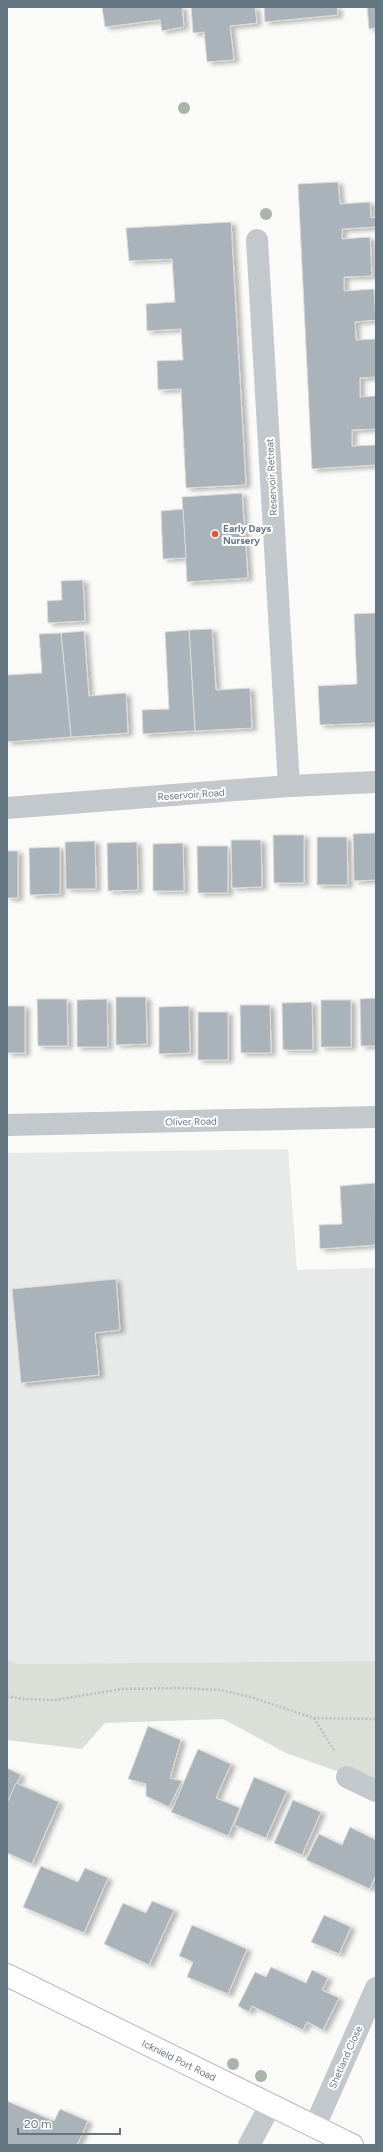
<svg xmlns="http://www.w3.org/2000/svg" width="383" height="2152" font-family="Figtree,sans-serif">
  <defs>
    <filter id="shadow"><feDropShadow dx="4.5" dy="2.5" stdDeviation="2" flood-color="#0004"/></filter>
  </defs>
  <rect width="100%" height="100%" fill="#fafaf8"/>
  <polygon fill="#e8e9e9" points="288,1149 297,1270 376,1268 376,1661 18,1664 7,1659 7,1153"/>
  <polygon fill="#dadfd7" points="7,1659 18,1664 376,1661 376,1785 286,1753 223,1719 105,1723 82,1749 7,1740"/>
  <g fill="#aab3b9" stroke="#dcdcda" filter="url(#shadow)">
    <polygon points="102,7 182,7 184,27 162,31 160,20 105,27"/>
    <polygon points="191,7 255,7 257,23 230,26 234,60 207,62 204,32 193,33"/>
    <polygon points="264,7 337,7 338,15 265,22"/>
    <polygon points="367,7 376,7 376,28 369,29"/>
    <polygon points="338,182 340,204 370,202 371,218 376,217 376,227 342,229 342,239 370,237 372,276 344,277 344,291 374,289 376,320 355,322 356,340 376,339 376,377 360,378 360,397 376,396 376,429 352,430 352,446 376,445 376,465 312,469 298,184"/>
    <polygon points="231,222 246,485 186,488 181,389 158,390 157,361 183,360 181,329 147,331 146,304 175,302 172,259 129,261 126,228"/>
    <polygon points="242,493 248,578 187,582 182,497"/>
    <polygon points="183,509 186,558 163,559 161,511"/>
    <polygon points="83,580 85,621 48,623 47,601 62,600 61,581"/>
    <polygon points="376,613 376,723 320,725 318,686 357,684 354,614"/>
    <polygon points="212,629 216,690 250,688 252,728 195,731 189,630"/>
    <polygon points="189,630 195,731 143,734 142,710 169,709 165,632"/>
    <polygon points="84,631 89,696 126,693 128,733 71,737 61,633"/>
    <polygon points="61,633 71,737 7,742 7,675 42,673 39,634"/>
    <polygon points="376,833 376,880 354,881 353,834"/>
    <polygon points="273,835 304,835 304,883 274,883"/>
    <polygon points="317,837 347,837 348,885 317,885"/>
    <polygon points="231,840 261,840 262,887 232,888"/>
    <polygon points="95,841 96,889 66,889 65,842"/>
    <polygon points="137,842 138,890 108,891 107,843"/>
    <polygon points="183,843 184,891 153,891 153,844"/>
    <polygon points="197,846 228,846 228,893 198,893"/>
    <polygon points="60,847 60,894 30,895 29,848"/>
    <rect x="7" y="851" width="11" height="47"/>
    <polygon points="116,997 146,997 147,1044 116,1045"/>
    <polygon points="376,998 376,1046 361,1046 360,999"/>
    <polygon points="37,999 67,999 68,1046 38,1046"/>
    <polygon points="107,999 108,1047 77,1047 77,1000"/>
    <rect x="321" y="1000" width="30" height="47"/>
    <polygon points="312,1002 313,1050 283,1050 282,1003"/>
    <polygon points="240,1005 270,1005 271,1053 241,1053"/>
    <rect x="7" y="1006" width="18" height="47"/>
    <polygon points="189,1006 190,1053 159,1054 159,1007"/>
    <rect x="198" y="1012" width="30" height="48"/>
    <polygon points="375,1183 376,1245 320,1249 319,1225 342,1224 340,1186"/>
    <polygon points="116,1279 120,1330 95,1333 99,1375 21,1383 12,1289"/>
    <polygon points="148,1726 181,1740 170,1778 182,1781 169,1807 146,1796 146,1784 128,1779"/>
    <polygon points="198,1749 231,1764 216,1798 240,1808 228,1836 171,1812"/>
    <polygon points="7,1768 21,1775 7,1803"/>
    <polygon points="254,1777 287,1791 266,1838 234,1825"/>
    <polygon points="16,1783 59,1802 32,1864 7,1853 7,1803"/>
    <polygon points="293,1800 321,1812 302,1855 274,1843"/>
    <polygon points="350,1827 376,1840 376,1875 370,1889 306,1860 319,1834 342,1845"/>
    <polygon points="41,1866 78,1882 85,1868 108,1878 84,1933 23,1907"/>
    <polygon points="152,1901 174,1910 149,1965 104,1944 123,1903 146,1913"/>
    <polygon points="324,1915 351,1927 339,1954 311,1942"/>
    <polygon points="192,1925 247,1949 228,1994 187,1977 193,1962 179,1956"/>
    <polygon points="271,1967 306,1983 312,1970 328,1978 322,1990 339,1998 323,2030 307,2022 303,2030 252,2006 249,2012 238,2006 255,1972 266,1977"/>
    <polygon points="7,2101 54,2121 60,2109 88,2121 77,2145 7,2145"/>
  </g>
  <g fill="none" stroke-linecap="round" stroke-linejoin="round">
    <defs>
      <g id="major">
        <path id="s1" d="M7,1975L352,2145"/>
      </g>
    </defs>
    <use href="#major" stroke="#b5babe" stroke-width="24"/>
    <g stroke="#bbbfc2" stroke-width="2.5" stroke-dasharray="2 2" stroke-linecap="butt">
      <polyline points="7,1696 23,1699 55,1700 122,1689 181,1688 221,1690 250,1697 314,1718 376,1719"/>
      <polyline points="314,1718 335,1752"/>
    </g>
    <g stroke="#c3c8cc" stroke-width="22">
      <polyline points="257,240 289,786"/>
      <polyline points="7,808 289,786 376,782"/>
      <polyline points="7,1125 376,1117"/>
      <polyline points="347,1777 376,1791"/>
      <polyline points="315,2126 376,1988"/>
      <polyline points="249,2145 271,2104"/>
    </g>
    <use href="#major" stroke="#fff" stroke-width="22"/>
  </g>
  <g fill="#aab4a7">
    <circle cx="184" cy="108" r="6"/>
    <circle cx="266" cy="214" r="6"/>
    <circle cx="233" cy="2064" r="6"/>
    <circle cx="261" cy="2076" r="6"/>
  </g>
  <circle fill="#e4572e" stroke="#fff" stroke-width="1.5" cx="215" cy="534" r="4"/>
  <g text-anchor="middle" stroke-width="4" stroke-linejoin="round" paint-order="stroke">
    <g font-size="10" fill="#657683" stroke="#fff">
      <text transform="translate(271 477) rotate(-93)" y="4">Reservoir Retreat</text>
      <text transform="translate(191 794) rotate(-4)" y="4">Reservoir Road</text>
      <text transform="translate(191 1121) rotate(-1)" y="4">Oliver Road</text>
      <text transform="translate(345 2057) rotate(-66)" y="4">Shetland Close</text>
      <text dy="4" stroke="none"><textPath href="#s1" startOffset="192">Icknield Port Road</textPath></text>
    </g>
    <g font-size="10" font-weight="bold" fill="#657683" stroke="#fff" text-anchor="start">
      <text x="223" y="532">Early Days<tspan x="223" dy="12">Nursery</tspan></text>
    </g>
  </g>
  <rect width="383" height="2152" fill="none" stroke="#657683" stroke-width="16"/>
  <path d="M18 2128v6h102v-6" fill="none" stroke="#657683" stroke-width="2"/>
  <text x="24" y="2128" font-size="12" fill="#657683" stroke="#ffffff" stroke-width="3" paint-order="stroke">20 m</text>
</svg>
